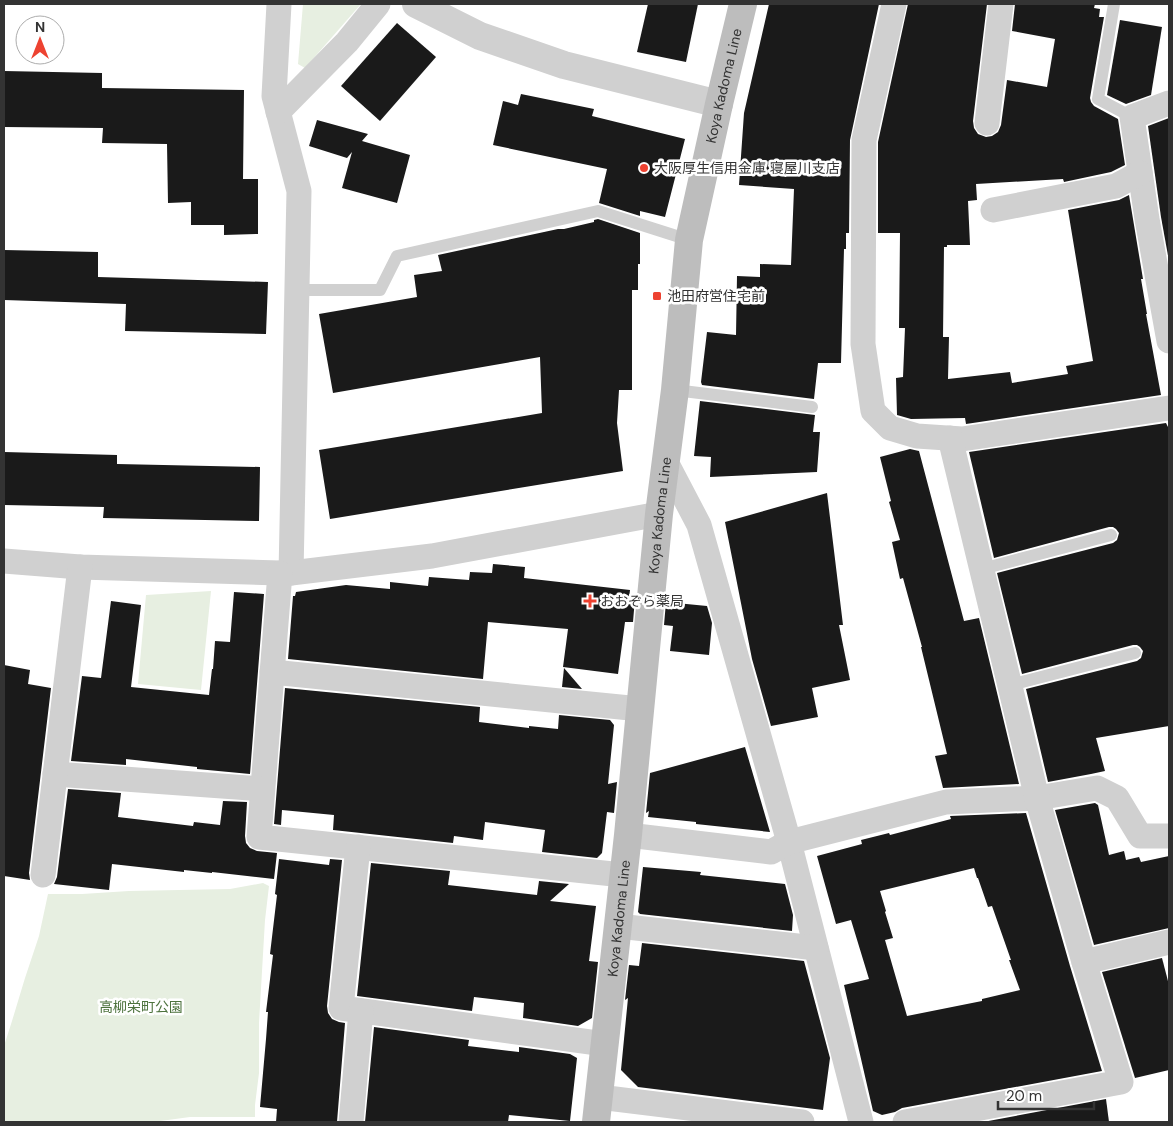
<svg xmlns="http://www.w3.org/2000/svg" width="1173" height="1126" font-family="'DM Sans','Noto Sans JP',sans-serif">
  <rect width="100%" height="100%" fill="#fff"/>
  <g fill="#e7efe1">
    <polygon points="303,4 361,4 305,68 298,64"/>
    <polygon points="211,591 201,690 138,684 146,595"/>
    <polygon points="263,883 269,886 265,920 259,1023 259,1073 255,1105 255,1117 190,1117 153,1122 4,1122 4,1046 12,1021 25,978 39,936 48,894 82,894 129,891 230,889"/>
  </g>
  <g fill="#1a1a1a" fill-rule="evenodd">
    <polygon points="648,4 698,4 686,62 637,52"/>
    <polygon points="769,4 879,4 850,140 849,233 846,233 846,249 844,249 841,363 818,363 814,399 702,385 701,382 707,332 736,335 737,276 760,277 760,264 791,265 794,189 739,185 744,113"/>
    <polygon points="908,4 987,4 973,121 974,128 978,134 986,137 992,136 998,132 1001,125 1007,80 1047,87 1055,39 1012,31 1015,4 1095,4 1094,8 1100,9 1099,17 1104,17 1090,98 1091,102 1094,106 1118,119 1125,165 1111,172 1064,182 1063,179 976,184 977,200 968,201 970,245 947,245 947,247 944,247 943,337 949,337 948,379 1010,372 1012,383 1068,374 1066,366 1093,361 1068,210 1119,200 1129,195 1143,279 1141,279 1147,314 1146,314 1161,395 966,424 965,418 911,419 897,415 896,378 903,377 905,328 899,328 900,233 878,233 878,142"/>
    <polygon points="1120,20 1162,27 1151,95 1126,104 1107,95"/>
    <polygon points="397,23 436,57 380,121 341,86"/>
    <polygon points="4,71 102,73 102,88 244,90 243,179 258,179 258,234 224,235 224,225 191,225 191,202 168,203 167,144 102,143 103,128 4,127"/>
    <polygon points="521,94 594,109 592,116 685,139 665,217 640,211 640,216 599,203 607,169 493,145 503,101 518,105"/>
    <polygon points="1169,118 1169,261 1161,217 1148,126"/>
    <polygon points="317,120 368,134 362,141 410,155 397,203 342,188 352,152 347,158 309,146"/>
    <polygon points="598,219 640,233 640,264 638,264 638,290 632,290 632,390 619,390 617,423 623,471 330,519 319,450 542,413 540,357 333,393 319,314 417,297 414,275 442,271 438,255 558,229 564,229 594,222 594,220"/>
    <polygon points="4,250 98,252 98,277 268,282 266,334 125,331 126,304 4,300"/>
    <polygon points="700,401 815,415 813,432 820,432 817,472 710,477 711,457 694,456"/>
    <polygon points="1166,423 1169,429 1169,726 1096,738 1105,771 1091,774 1048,782 1026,689 1137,661 1141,658 1143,651 1140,647 1137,645 1133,645 1022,674 997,573 1113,543 1117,540 1119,533 1116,529 1113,527 1109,527 994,558 969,452"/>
    <polygon points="910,449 919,451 964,621 979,618 1019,784 943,788 935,756 947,754 921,647 922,647 903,578 900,579 892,542 900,540 889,502 891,501 880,457"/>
    <polygon points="4,452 117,455 117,464 260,467 259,521 103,518 104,507 4,505"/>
    <polygon points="827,493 843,625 839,625 850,680 812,688 818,717 771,726 752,659 725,522"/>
    <polygon points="493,564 525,567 524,578 630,590 629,598 635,598 633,622 625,622 618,674 563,667 568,629 488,622 483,679 288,659 293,596 295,596 296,592 346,585 390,589 390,582 428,586 429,577 469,580 470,572 492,573"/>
    <polygon points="234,592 264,594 250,774 197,769 197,767 126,759 126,765 71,761 82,676 101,678 111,601 141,605 131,687 209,695 212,669 213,669 215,641 230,642"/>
    <polygon points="666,602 707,606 712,623 709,655 670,651 673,626 664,625"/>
    <polygon points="4,665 30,670 28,684 51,688 29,873 30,880 4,876"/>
    <polygon points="564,668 582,689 562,687"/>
    <polygon points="285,688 480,707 479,722 529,728 529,726 558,729 559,715 610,720 614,725 608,784 617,782 614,813 607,812 602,853 597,858 542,852 545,830 485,822 483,840 454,836 453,843 333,830 334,815 282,810 281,825 274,824"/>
    <polygon points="745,747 770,832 696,824 696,822 648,817 649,811 646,813 650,773"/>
    <polygon points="68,789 121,793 118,817 193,826 194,822 220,825 223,801 247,802 245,836 246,843 250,848 257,851 277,853 274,879 212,872 212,873 184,870 184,872 112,864 109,890 54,884 57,877"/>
    <polygon points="1095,803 1098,805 1109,855 1124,851 1126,860 1139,857 1141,862 1169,856 1169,928 1094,945 1055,810"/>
    <path d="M1026,813L1070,966L1102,1071L902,1108L895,1112L882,1115L873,1111L844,985L869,979L851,920L836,924L817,856L862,844L861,840L889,833L890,835L951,819L950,816ZM974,868L977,878H978L988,907L992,906L1011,960H1009L1020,990L982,999V1001L907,1016L885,940L893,938L885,912L886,911L880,891Z"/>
    <polygon points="279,859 329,865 330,859 342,860 327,1006 328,1013 332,1019 339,1022 345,1023 337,1122 276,1122 277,1109 260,1107 266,1039 268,1012 266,1012 273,955 270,954 277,895 275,894"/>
    <polygon points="371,863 450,871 448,885 537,895 539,881 569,884 550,901 596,906 589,961 598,962 592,1018 578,1026 523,1018 524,1003 474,997 472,1011 357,996"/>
    <polygon points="643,867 701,872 700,875 785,884 793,915 792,931 640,914 638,912"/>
    <polygon points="642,943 804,961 830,1058 823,1110 638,1087 621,1070 628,998 625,1000 629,965 639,966"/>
    <polygon points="1162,958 1169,985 1169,1070 1135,1078 1102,972"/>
    <polygon points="374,1027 469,1040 468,1046 519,1052 519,1047 570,1054 577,1058 570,1121 509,1115 508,1122 365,1122"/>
    <polygon points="1106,1099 1109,1122 983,1122"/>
  </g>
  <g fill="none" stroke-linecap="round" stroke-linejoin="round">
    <g stroke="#d0d0d0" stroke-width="12">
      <polyline points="1114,4 1098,99 1132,117"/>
      <polyline points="297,290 380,290 397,256 598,211 689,240"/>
      <polyline points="675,390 812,407"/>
      <polyline points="982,569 1111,535"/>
      <polyline points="1010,685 1135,653"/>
    </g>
    <g stroke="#d0d0d0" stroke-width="25">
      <polyline points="279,4 274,96 299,191 291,573"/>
      <polyline points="894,4 864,140 863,344 873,411 890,428 917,436 962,439 1169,408"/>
      <polyline points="1169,103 1132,117 1147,219 1169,341"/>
      <polyline points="278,112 347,42 378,4"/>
      <polyline points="987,123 1001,4"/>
      <polyline points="993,210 1116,186 1140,173"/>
      <polyline points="666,462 699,525 789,842 861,1122"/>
      <polyline points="4,561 80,567 280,573 291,573 432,556 659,514"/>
      <polyline points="280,573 259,837 623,875"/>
      <polyline points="272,672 640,709"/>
      <polyline points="55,774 262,789"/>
      <polyline points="628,835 771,852 789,842 946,802 1037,798 1097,788 1117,798 1140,836 1169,836"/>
      <polyline points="358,847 341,1008 605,1044"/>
      <polyline points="43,875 80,567"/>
      <polyline points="618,926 816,948"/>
      <polyline points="1084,962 1169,942"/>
      <polyline points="599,1097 802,1122"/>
      <polyline points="351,1122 361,1011"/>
      <polyline points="905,1122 1121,1082 1084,962 1037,798 950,438"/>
    </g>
    <polyline stroke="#d0d0d0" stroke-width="28" points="416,4 480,36 564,65 719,104"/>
    <path stroke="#bdbdbd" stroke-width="28" id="s1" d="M596,1122L628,835L659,514L675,390L689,240L719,104L743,4"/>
  </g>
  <g fill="#ed4231" stroke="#fff" stroke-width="2">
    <circle cx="644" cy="168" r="5"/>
    <rect x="652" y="291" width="10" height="10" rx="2.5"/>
    <path d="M587.5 593.5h5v5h5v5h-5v5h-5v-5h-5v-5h5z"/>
  </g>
  <g text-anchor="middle" stroke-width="5" stroke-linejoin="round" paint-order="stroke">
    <g font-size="14" fill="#333" stroke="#fff">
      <text dy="5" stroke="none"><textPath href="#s1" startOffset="1045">Koya Kadoma Line</textPath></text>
      <text dy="5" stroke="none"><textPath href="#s1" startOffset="610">Koya Kadoma Line</textPath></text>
      <text dy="5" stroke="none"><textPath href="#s1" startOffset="205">Koya Kadoma Line</textPath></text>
    </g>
    <g font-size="14" fill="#333" stroke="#fff" text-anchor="start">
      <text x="654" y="173">大阪厚生信用金庫 寝屋川支店</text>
      <text x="667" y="301">池田府営住宅前</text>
      <text x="600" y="606">おおぞら薬局</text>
    </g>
    <g font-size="14" fill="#4d723d" stroke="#fff">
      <text x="141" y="1012">高柳栄町公園</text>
    </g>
  </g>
  <rect width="1173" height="1126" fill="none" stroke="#333333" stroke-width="10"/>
  <g transform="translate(40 40)"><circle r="24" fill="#ffffff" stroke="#adadad"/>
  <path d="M0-4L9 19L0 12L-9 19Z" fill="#ed4231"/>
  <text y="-8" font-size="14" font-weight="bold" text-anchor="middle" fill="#333333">N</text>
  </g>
  <path d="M998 1101v8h96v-8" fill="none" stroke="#333333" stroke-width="2.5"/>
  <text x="1006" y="1101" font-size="15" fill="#333333" stroke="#ffffff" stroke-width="4" paint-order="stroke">20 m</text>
</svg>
